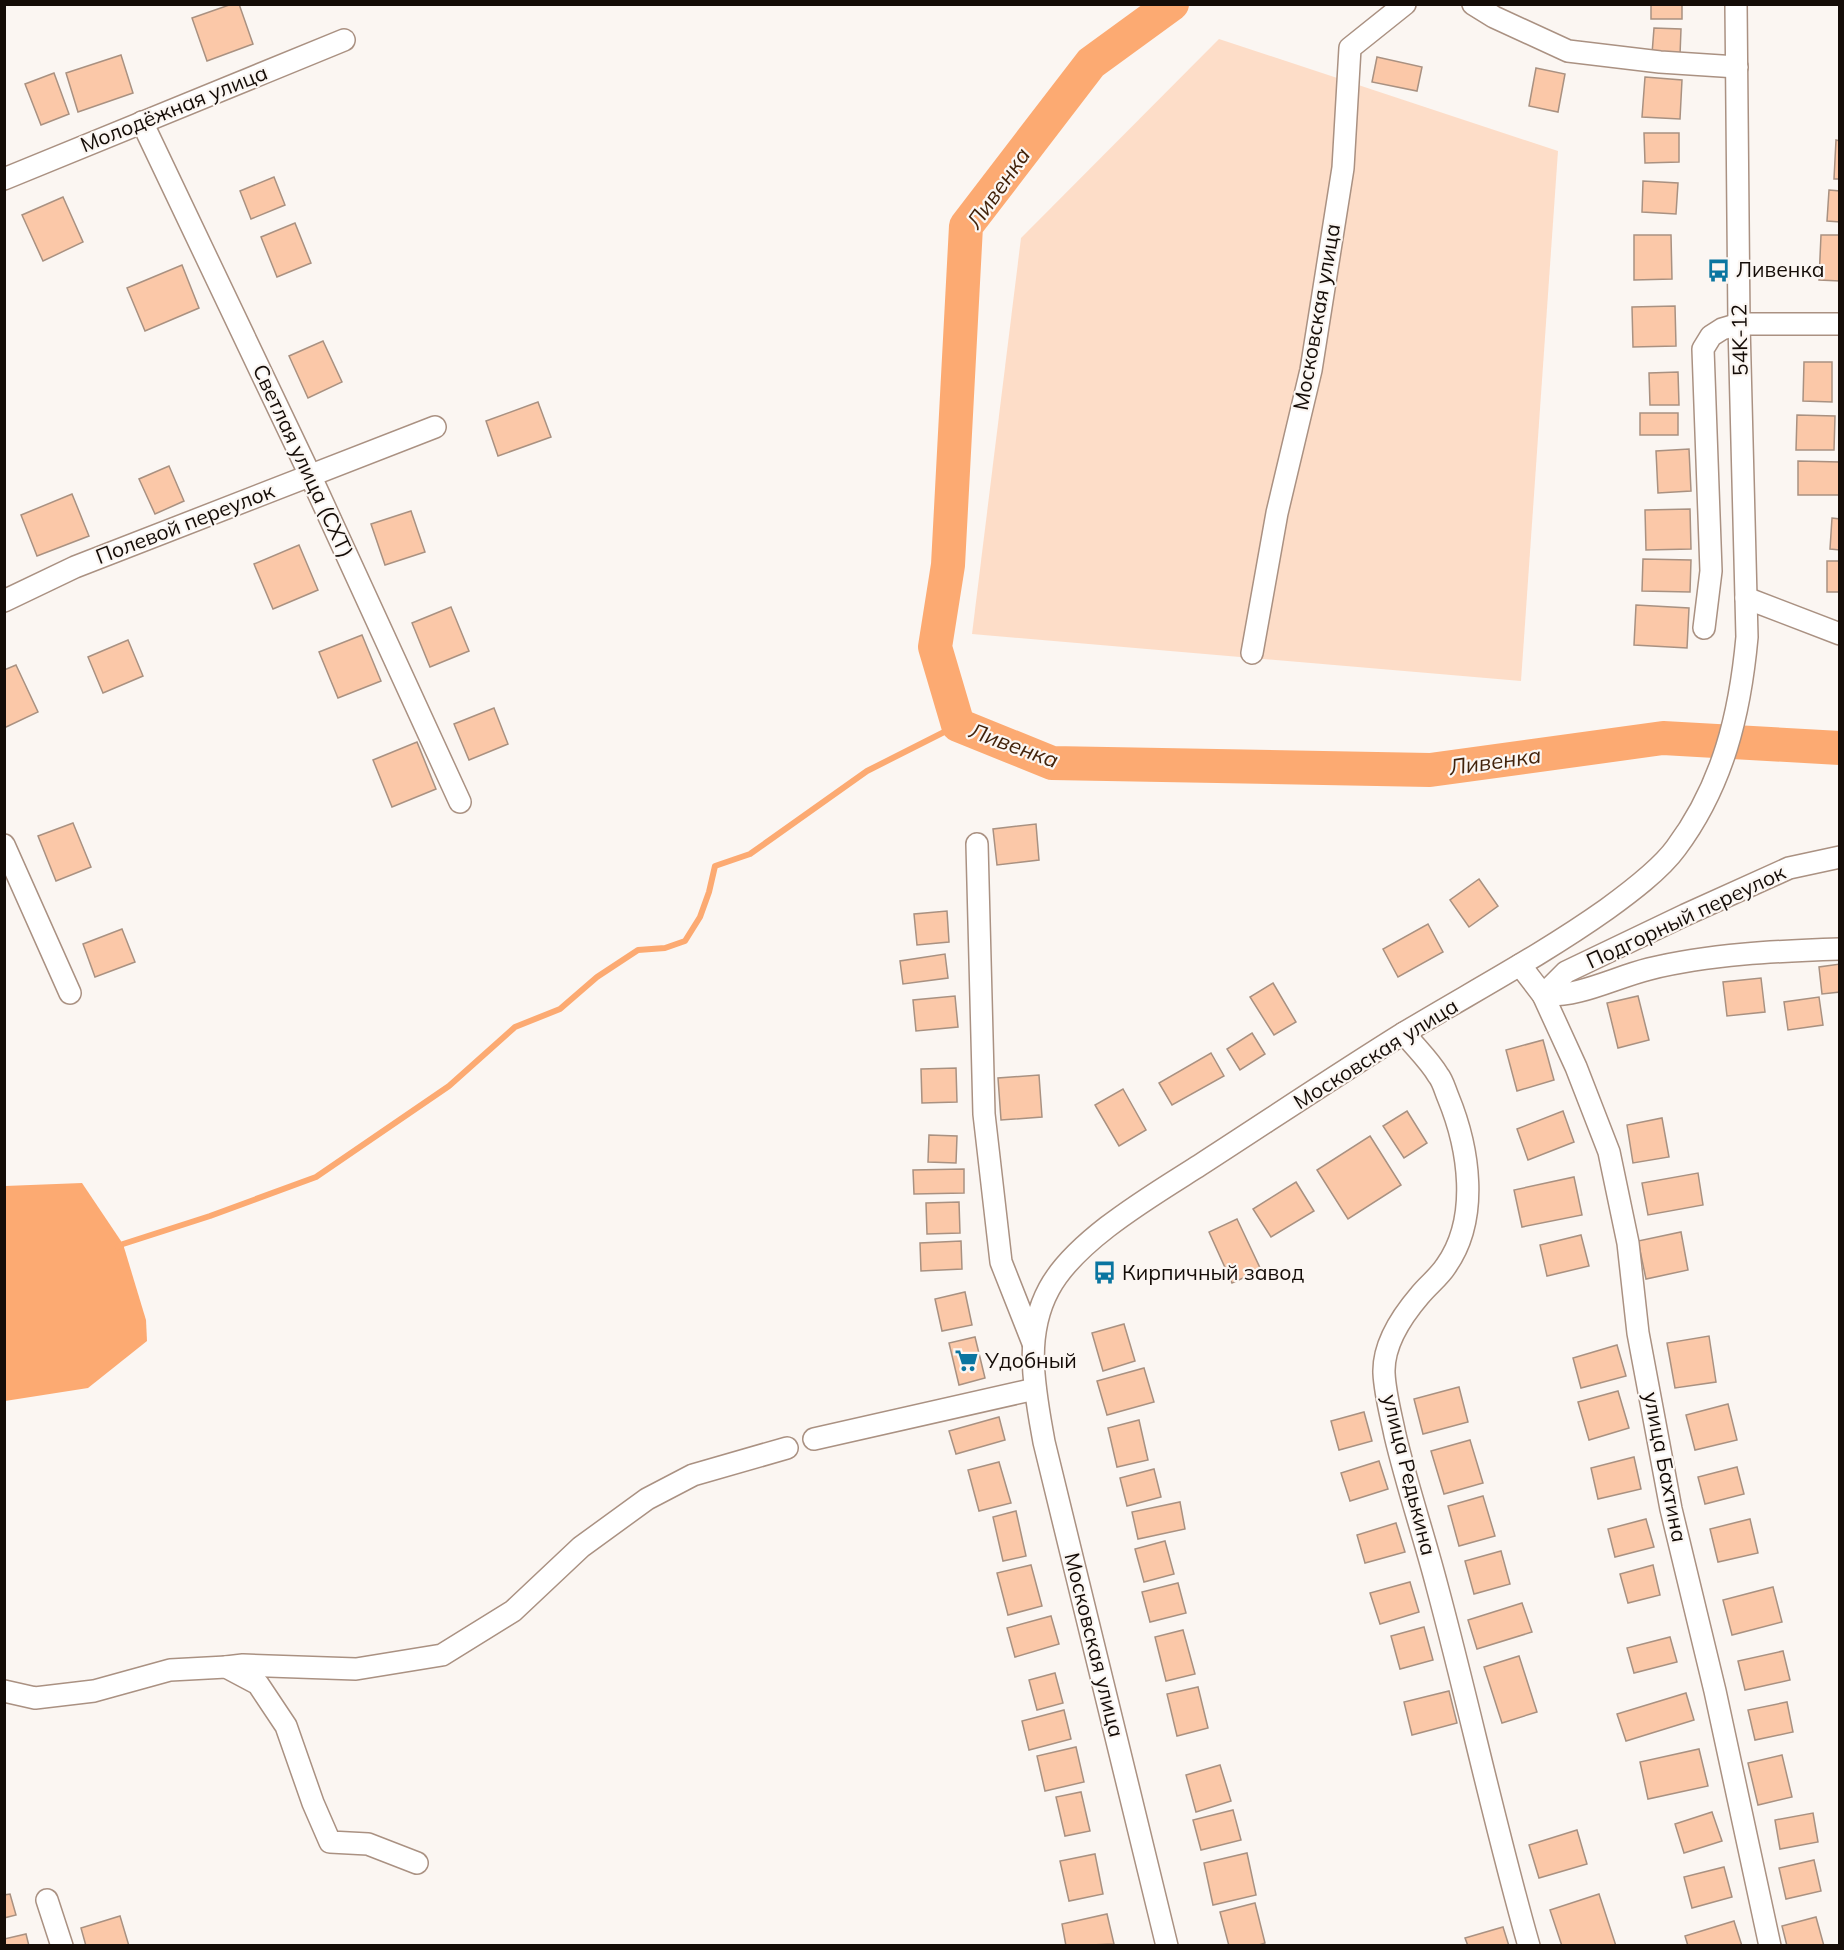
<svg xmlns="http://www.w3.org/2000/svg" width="1844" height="1950" font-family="Mulish,sans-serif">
  <rect width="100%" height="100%" fill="#fbf6f2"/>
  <polygon fill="#fdddc8" points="1219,39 1558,151 1521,681 972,634 1021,238"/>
  <polygon fill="#fcaa72" points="82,1183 123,1244 146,1320 147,1341 88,1388 5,1401 5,1186"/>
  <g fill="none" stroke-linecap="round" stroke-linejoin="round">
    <polyline stroke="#fcaa72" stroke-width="6" points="118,1247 123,1244 210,1216 316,1177 449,1086 515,1027 560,1009 597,977 638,950 665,948 685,941 700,917 709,892 715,866 750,854 867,771 958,725"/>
    <polyline stroke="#fcaa72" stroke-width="34" points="1172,4 1091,63 966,226 948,565 935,647 958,725 1052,763 1430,770 1663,738 1840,748"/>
  </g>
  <g fill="#fbc8a8" stroke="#a99181" stroke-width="1.5">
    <polygon points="232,4 239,4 253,44 207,61 192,18"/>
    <rect x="1651" y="4" width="31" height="15"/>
    <polygon points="1654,28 1681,29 1680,55 1652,54"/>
    <polygon points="121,55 133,93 78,112 66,73"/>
    <polygon points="1377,57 1422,67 1417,91 1372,82"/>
    <polygon points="1536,68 1565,74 1558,112 1529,106"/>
    <polygon points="54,73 69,114 41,125 25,84"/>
    <polygon points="1645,77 1682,80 1680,119 1642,117"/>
    <polygon points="1644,133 1679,133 1679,162 1645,163"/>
    <polygon points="1836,140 1840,141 1840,179 1834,179"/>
    <polygon points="274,177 285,205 251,219 240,191"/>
    <polygon points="1643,181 1678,183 1676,214 1642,212"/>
    <polygon points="1829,190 1840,191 1840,222 1827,221"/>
    <polygon points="63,197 83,242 43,261 22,215"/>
    <polygon points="295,223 311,263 277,277 261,237"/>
    <polygon points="1634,235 1671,235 1672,279 1634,280"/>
    <polygon points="1821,235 1840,235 1840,281 1819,280"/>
    <polygon points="182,265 199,308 145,331 127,288"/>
    <polygon points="1675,306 1676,346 1633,347 1632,307"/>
    <polygon points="323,341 342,382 308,398 289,356"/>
    <polygon points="1804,362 1832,362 1832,402 1803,401"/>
    <polygon points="1678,372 1679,405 1650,405 1649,373"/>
    <polygon points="538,402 551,437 498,456 486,421"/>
    <rect x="1640" y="413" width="38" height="22"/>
    <polygon points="1797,415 1835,416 1834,450 1796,450"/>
    <polygon points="1689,449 1691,491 1658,493 1656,451"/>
    <polygon points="1798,461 1840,462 1840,495 1798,495"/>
    <polygon points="169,466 184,501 155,514 139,479"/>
    <polygon points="72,494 89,536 37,556 21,515"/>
    <polygon points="1690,509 1691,549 1646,550 1645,510"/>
    <polygon points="411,511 425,552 385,565 371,524"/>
    <polygon points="1832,518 1840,519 1840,550 1830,549"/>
    <polygon points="299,545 318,590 273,609 254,564"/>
    <polygon points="1643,559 1691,560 1690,592 1642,591"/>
    <rect x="1827" y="561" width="13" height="31"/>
    <polygon points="1636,605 1689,608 1687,648 1634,645"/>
    <polygon points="451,607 469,651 430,667 412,623"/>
    <polygon points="362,635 381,681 338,698 319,652"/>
    <polygon points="128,640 143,676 103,693 88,657"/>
    <polygon points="16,665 38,712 4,728 4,670"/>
    <polygon points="494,708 508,744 469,760 454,724"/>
    <polygon points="417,742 436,789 392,807 373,760"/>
    <polygon points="73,823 91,867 56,881 38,836"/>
    <polygon points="1036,824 1039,860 997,865 993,829"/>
    <polygon points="1479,879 1498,906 1469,927 1450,900"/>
    <polygon points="947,911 949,942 917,945 914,914"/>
    <polygon points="1428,924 1443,952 1398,977 1383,949"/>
    <polygon points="122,929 135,962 95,977 83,944"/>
    <polygon points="945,954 948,978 903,984 900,961"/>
    <polygon points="1840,964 1840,992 1822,994 1819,967"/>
    <polygon points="1761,978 1765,1012 1727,1016 1723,982"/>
    <polygon points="1273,983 1296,1022 1274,1035 1250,997"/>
    <polygon points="955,996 958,1027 916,1031 913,1000"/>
    <polygon points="1638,996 1649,1040 1618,1048 1607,1003"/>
    <polygon points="1819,997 1823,1025 1788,1030 1784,1002"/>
    <polygon points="1252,1033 1265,1054 1240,1070 1227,1049"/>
    <polygon points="1543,1040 1554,1080 1517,1091 1506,1050"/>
    <polygon points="1211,1053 1224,1076 1172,1105 1159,1083"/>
    <polygon points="956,1068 957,1102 922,1103 921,1069"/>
    <polygon points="1039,1075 1042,1117 1001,1120 998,1078"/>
    <polygon points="1123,1089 1146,1130 1119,1146 1095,1105"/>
    <polygon points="1407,1111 1427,1143 1404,1158 1383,1126"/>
    <polygon points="1563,1111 1574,1142 1528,1160 1517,1129"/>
    <polygon points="1662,1118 1669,1157 1633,1163 1627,1125"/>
    <polygon points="929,1135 957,1136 956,1163 928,1162"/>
    <polygon points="1370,1136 1401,1185 1348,1219 1317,1170"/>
    <polygon points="964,1169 964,1193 914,1194 913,1170"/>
    <polygon points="1698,1173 1703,1205 1648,1215 1642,1183"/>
    <polygon points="1574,1177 1582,1215 1522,1227 1514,1190"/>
    <polygon points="1296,1182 1314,1211 1271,1237 1253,1209"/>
    <polygon points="959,1202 960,1233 927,1234 926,1203"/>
    <polygon points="1237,1219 1261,1270 1232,1283 1209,1232"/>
    <polygon points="1681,1232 1688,1270 1646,1279 1638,1241"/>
    <polygon points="1581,1235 1589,1266 1547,1276 1540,1245"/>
    <polygon points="961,1241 962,1269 921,1271 920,1243"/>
    <polygon points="965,1292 972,1325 942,1331 935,1299"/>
    <polygon points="1124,1324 1135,1361 1103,1371 1092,1333"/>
    <polygon points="1709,1336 1716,1382 1675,1388 1667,1343"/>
    <polygon points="975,1337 985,1378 959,1385 949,1343"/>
    <polygon points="1617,1345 1626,1376 1581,1388 1573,1358"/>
    <polygon points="1144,1368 1154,1402 1107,1415 1097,1381"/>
    <polygon points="1459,1387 1468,1422 1423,1434 1414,1399"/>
    <polygon points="1618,1391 1629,1428 1589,1440 1578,1402"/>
    <polygon points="1728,1404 1737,1440 1695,1450 1686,1415"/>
    <polygon points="1364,1412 1372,1441 1339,1450 1331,1421"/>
    <polygon points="999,1417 1005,1440 956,1454 949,1431"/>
    <polygon points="1139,1420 1148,1460 1117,1467 1108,1428"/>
    <polygon points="1470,1440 1483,1483 1444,1494 1431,1451"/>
    <polygon points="1634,1457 1641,1489 1598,1499 1591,1468"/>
    <polygon points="1379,1461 1388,1489 1350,1501 1341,1473"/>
    <polygon points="999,1462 1011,1503 979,1511 968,1470"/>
    <polygon points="1737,1467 1744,1494 1705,1504 1698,1477"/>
    <polygon points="1154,1469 1161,1497 1127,1506 1120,1478"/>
    <polygon points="1483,1496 1495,1536 1459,1546 1448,1506"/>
    <polygon points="1180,1502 1185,1529 1138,1539 1132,1512"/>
    <polygon points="1016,1511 1026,1556 1003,1561 993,1517"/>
    <polygon points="1646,1519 1654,1547 1615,1557 1608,1529"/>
    <polygon points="1750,1519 1758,1553 1718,1562 1710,1529"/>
    <polygon points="1396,1523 1405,1552 1365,1563 1357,1535"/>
    <polygon points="1165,1541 1174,1574 1144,1582 1135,1549"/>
    <polygon points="1501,1551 1510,1584 1474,1594 1465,1561"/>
    <polygon points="1031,1565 1042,1606 1008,1615 997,1573"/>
    <polygon points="1653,1565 1660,1595 1628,1603 1620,1574"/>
    <polygon points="1410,1582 1419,1612 1380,1624 1370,1593"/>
    <polygon points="1178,1583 1186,1613 1150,1622 1142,1592"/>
    <polygon points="1773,1587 1782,1622 1732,1635 1723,1600"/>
    <polygon points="1522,1603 1532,1632 1477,1649 1468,1620"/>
    <polygon points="1051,1616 1059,1644 1015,1657 1007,1628"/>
    <polygon points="1424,1627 1433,1660 1400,1669 1391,1636"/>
    <polygon points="1183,1630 1195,1674 1166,1681 1155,1637"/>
    <polygon points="1670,1637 1677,1662 1634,1673 1627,1648"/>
    <polygon points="1783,1651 1790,1680 1745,1690 1738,1661"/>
    <polygon points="1519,1656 1537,1712 1502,1723 1484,1667"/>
    <polygon points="1055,1673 1063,1703 1037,1710 1029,1680"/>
    <polygon points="1198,1687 1208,1728 1177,1736 1167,1694"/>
    <polygon points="1449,1691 1457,1723 1412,1735 1404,1702"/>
    <polygon points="1686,1693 1694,1720 1626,1741 1617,1714"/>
    <polygon points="1787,1702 1793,1732 1755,1740 1748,1710"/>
    <polygon points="1064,1710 1071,1739 1029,1750 1022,1721"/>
    <polygon points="1076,1747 1084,1782 1045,1791 1037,1756"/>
    <polygon points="1699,1749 1708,1786 1648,1799 1640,1762"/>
    <polygon points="1782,1755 1792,1797 1758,1805 1748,1763"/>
    <polygon points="1220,1765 1231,1801 1196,1812 1186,1775"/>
    <polygon points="1081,1792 1090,1831 1065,1836 1056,1797"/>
    <polygon points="1233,1810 1241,1840 1201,1850 1193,1820"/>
    <polygon points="1712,1812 1722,1841 1684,1853 1675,1824"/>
    <polygon points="1813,1813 1818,1842 1780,1849 1775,1820"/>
    <polygon points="1577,1830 1587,1864 1539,1878 1529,1845"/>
    <polygon points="1247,1853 1256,1895 1213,1905 1204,1863"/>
    <polygon points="1095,1854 1103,1894 1069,1901 1060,1861"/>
    <polygon points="1814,1860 1821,1891 1786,1899 1779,1868"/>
    <polygon points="1724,1867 1732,1897 1692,1908 1684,1877"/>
    <polygon points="10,1894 16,1915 4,1918 4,1895"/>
    <polygon points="1599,1894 1616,1946 1562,1946 1550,1910"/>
    <polygon points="1255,1903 1265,1943 1256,1946 1229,1946 1220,1912"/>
    <polygon points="1107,1914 1114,1944 1066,1946 1062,1924"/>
    <polygon points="120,1916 129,1946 86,1946 81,1928"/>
    <polygon points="1816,1917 1824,1946 1787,1946 1782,1926"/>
    <polygon points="1734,1921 1742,1946 1688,1946 1685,1936"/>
    <polygon points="1503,1927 1509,1946 1468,1946 1465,1938"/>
    <polygon points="26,1934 29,1946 4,1946 4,1939"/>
  </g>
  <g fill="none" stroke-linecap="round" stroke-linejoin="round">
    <defs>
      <g id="minor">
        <polyline points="1473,4 1494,17 1568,51 1660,62 1737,67"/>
        <polyline points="142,122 310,475 460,802"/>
        <polyline points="4,179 344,40"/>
        <polyline points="1746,598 1840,634"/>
        <polyline points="4,601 75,567 435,427"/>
        <polyline points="1704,628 1711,571 1703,349 1711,336 1722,329 1739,324 1840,324"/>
        <polyline points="1252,653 1277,513 1311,370 1343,168 1350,48 1405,4"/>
        <polyline points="977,844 984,1114 1001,1262 1033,1343"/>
        <polyline points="4,845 70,993"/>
        <path d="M1520,965L1543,995C1580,997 1613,978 1649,969C1709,954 1777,951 1840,949"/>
        <path d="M1404,1033C1415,1047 1429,1060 1438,1075C1443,1081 1445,1090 1448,1097C1469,1148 1480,1218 1446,1266C1439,1277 1428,1285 1420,1295C1402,1316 1383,1344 1384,1373C1385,1394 1391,1415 1395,1435C1407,1486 1424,1536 1437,1586C1469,1705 1495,1827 1529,1946"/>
        <polyline points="814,1439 1035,1389"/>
        <polyline points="226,1667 243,1665 356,1669 442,1655 513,1611 581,1547 647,1499 693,1475 787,1448"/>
        <polyline points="4,1691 35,1698 94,1691 170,1670 226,1667 258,1684 286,1726 313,1803 330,1842 368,1844 417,1863"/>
        <polyline points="47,1900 62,1946"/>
        <path d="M1167,1946L1044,1442C1035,1391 1023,1337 1049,1289C1075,1240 1153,1195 1200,1165C1268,1121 1335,1076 1404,1033C1472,992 1542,955 1607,909C1629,893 1660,870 1676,848C1723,785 1740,714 1747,637L1739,324L1736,4"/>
        <polyline points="1770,1946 1715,1691 1671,1509 1638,1333 1628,1243 1609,1152 1576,1067 1543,995 1566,972 1685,915 1789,868 1840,857"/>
      </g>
    </defs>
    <use href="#minor" stroke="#aa9182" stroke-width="24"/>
    <use href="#minor" stroke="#fff" stroke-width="21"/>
  </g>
  <defs>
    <symbol id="bus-bare" viewBox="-9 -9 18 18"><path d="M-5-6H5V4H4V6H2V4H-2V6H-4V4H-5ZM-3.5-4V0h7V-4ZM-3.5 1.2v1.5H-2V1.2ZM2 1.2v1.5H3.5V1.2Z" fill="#0a75a0" stroke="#fbf6f2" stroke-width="2.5" paint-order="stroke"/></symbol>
    <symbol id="supermarket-bare" viewBox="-9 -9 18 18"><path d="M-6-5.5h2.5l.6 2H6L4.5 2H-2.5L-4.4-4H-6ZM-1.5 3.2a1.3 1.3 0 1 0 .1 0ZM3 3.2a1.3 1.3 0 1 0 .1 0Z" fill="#0a75a0" stroke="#fbf6f2" stroke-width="2.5" paint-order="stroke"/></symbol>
  </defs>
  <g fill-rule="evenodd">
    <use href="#bus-bare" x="1702" y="254" width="33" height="33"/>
    <use href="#bus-bare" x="1088" y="1256" width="33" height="33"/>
    <use href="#supermarket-bare" x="950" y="1344" width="33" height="33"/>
  </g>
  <g text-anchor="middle" stroke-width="4.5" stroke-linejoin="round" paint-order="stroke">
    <g font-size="21" fill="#140c07" stroke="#fbf6f2">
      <text transform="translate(174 109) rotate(-22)" y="7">Молодёжная улица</text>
      <text transform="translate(1317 317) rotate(-80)" y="7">Московская улица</text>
      <text transform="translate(1740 340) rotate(-91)" y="7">54K-12</text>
      <text transform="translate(303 461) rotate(65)" y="7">Светлая улица (СХТ)</text>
      <text transform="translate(185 524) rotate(-21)" y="7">Полевой переулок</text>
      <text transform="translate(1686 917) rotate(-25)" y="7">Подгорный переулок</text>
      <text transform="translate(1376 1054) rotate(-32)" y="7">Московская улица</text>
      <text transform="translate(1665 1467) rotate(79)" y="7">улица Бахтина</text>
      <text transform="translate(1409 1475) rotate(76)" y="7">улица Редькина</text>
      <text transform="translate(1094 1645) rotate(76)" y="7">Московская улица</text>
    </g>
    <g font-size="21" fill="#140c07" stroke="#fbf6f2" text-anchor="start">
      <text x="1736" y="277">Ливенка</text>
      <text x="1122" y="1280">Кирпичный завод</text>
      <text x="985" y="1368">Удобный</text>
    </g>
    <g font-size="22" font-style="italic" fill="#42220a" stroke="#fbf6f2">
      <text transform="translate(998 188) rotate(-55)" y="8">Ливенка</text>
      <text transform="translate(1014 745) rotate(20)" y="8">Ливенка</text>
      <text transform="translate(1495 761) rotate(-8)" y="8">Ливенка</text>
    </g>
  </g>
  <rect width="1844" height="1950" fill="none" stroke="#140c07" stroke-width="12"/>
</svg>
